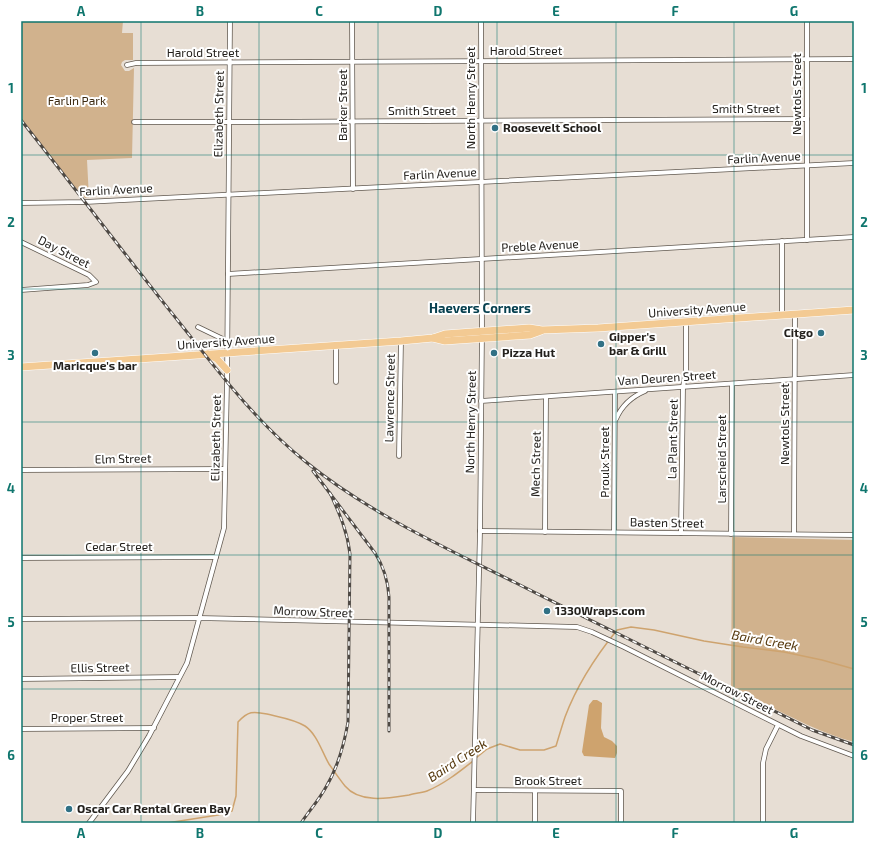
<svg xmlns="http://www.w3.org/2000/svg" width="875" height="844" font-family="'Exo 2',sans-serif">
  <rect width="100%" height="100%" fill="#e7ded4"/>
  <g fill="#d1b28d">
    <polygon points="21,21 123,21 122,33 133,33 133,60 125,60 122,62 121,65 125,71 129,71 134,68 132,158 87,160 89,198 85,198 61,171 21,120"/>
    <path d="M732,537L854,540V742C811,730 771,706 731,687Z"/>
  </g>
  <polygon fill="#cea36e" points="593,700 597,700 602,703 601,728 604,737 612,741 617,746 617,753 615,758 584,756 582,752 589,705"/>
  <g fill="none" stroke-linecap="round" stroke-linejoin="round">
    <g stroke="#cea36e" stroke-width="1.5">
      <path d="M476,758L487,749L500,744L520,750H544L556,746C559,736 562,726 565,717C577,685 596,656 617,630L631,627L654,630L704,641L743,647L784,652L822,660L854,669"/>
      <path d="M167,823L218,815L232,811L236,796L238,722C248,711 253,711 267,714C279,717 294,719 305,726C317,734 322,752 329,764C334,771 340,780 345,786C360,804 390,798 409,795C415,793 422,793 427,791C444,784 459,772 473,761"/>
    </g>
    <defs>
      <g id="street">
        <polyline points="352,21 353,189"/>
        <polyline points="127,65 136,63 854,59"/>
        <polyline points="134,122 234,122 807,119"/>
        <polyline points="21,203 85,202 854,163"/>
        <polyline points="807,240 807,21"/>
        <polyline points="782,241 782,315"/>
        <polyline points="21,242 89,275 96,282 88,285 21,290"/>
        <polyline points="228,274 854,237"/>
        <polyline points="198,327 227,341"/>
        <polyline points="336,345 336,382"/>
        <polyline points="481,401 854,375"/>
        <path d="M616,419C622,405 631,397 645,391"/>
        <polyline points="399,456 401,341"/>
        <polyline points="21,470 225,469"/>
        <polyline points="480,531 854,535"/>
        <polyline points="545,532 546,397"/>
        <polyline points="614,532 615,392"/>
        <polyline points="681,533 683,387 686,370 686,321"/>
        <polyline points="731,534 732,384"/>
        <polyline points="794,534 795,314"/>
        <polyline points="21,558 216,557"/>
        <polyline points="21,619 199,618 577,627 592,632 624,647 801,736 854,756"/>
        <polyline points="21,679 179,677"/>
        <polyline points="21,729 154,728"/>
        <polyline points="474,790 621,791 621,823"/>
        <polyline points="89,823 128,771 149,736 187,663 224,528 227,382 230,21"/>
        <polyline points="473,823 480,531 482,331 481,21"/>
        <polyline points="535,823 535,791"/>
        <polyline points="763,823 763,763 766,749 778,725"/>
      </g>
      <g id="primary">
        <polyline points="433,338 445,341 530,335 541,331"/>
        <polyline points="208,354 217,359 227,370"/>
        <polyline points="21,367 401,341 433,338 445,334 529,328 542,330 598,328 854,310"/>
      </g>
    </defs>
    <use href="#street" stroke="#615950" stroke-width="5.5"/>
    <use href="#primary" stroke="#fff" stroke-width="8"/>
    <use href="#street" stroke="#fff" stroke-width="4"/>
    <use href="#primary" stroke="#f3ca93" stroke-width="7"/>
    <defs>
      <g id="rail">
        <path d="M21,120C74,187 125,255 179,322C218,371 256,422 306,462C369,513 442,546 514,582C613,632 713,680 812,730L854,745"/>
        <path d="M313,471L375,553C384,567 388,581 389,597V731"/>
        <path d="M301,823C309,811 319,800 326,787C338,767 344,745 348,722L350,554C347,530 340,515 330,493"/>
      </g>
    </defs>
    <use href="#rail" stroke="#4e4944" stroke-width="3"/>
    <use href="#rail" stroke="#fff" stroke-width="1.5" stroke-dasharray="4.5" stroke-linecap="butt"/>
  </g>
  <path fill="none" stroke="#0f766e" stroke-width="1" stroke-opacity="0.55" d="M141,21V823M259,21V823M378,21V823M497,21V823M616,21V823M734,21V823M21,155H854M21,289H854M21,422H854M21,555H854M21,689H854"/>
  <g fill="#317185" stroke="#fff" stroke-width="1.5">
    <circle cx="495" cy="128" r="4"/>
    <circle cx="821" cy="333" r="4"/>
    <circle cx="601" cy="344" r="4"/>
    <circle cx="95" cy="353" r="4"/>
    <circle cx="494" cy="353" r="4"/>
    <circle cx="547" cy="611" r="4"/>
    <circle cx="69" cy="809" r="4"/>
  </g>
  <g text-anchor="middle" stroke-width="4" stroke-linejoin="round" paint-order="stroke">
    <g font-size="12" fill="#24211d" stroke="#fff">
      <text x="526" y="55">Harold Street</text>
      <text x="203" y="57">Harold Street</text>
      <text transform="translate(797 94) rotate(-90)" y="4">Newtols Street</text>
      <text transform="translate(471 98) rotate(-90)" y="4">North Henry Street</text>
      <text transform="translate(343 105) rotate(-90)" y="4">Barker Street</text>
      <text x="746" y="113">Smith Street</text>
      <text x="422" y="115">Smith Street</text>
      <text transform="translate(219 114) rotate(-89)" y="4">Elizabeth Street</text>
      <text transform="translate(764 158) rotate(-3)" y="4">Farlin Avenue</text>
      <text transform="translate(440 174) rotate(-3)" y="4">Farlin Avenue</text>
      <text transform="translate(116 190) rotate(-3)" y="4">Farlin Avenue</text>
      <text transform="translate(540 246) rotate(-3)" y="4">Preble Avenue</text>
      <text transform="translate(64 252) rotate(27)" y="4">Day Street</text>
      <text transform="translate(697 310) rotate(-4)" y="4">University Avenue</text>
      <text transform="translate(226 342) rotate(-4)" y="4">University Avenue</text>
      <text transform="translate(667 378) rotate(-4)" y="4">Van Deuren Street</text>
      <text transform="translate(390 398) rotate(-89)" y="4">Lawrence Street</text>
      <text transform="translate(471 422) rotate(-89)" y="4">North Henry Street</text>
      <text transform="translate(785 424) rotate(-90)" y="4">Newtols Street</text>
      <text transform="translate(216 438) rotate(-89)" y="4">Elizabeth Street</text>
      <text transform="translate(673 439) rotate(-89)" y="4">La Plant Street</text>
      <text transform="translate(123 459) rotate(-1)" y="4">Elm Street</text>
      <text transform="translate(722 459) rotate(-90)" y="4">Larscheid Street</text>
      <text transform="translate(605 462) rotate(-90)" y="4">Proulx Street</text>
      <text transform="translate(536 464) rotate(-89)" y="4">Mech Street</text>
      <text transform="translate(667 523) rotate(1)" y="4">Basten Street</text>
      <text x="119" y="551">Cedar Street</text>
      <text transform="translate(313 612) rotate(2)" y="4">Morrow Street</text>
      <text transform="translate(100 668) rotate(-1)" y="4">Ellis Street</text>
      <text transform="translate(737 693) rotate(27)" y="4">Morrow Street</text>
      <text x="87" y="722">Proper Street</text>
      <text x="548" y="785">Brook Street</text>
    </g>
    <g font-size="12" fill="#3b2910" stroke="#fff">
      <text x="77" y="105">Farlin Park</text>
    </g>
    <g font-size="12" font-weight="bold" fill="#24211d" stroke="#fff" text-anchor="start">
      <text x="503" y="132">Roosevelt School</text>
      <text x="813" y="337" text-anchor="end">Citgo</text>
      <text x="609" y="341">Gipper's<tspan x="609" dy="14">bar &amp; Grill</tspan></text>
      <text x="502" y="357">Pizza Hut</text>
      <text x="95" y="370" text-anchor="middle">Maricque's bar</text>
      <text x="555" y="615">1330Wraps.com</text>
      <text x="77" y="813">Oscar Car Rental Green Bay</text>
    </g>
    <g font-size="13" font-weight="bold" fill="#07404f" stroke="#fff">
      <text x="480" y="313">Haevers Corners</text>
    </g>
    <g font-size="13" font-style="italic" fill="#54360a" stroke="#fff">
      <text transform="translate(765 640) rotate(10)" y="5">Baird Creek</text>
      <text transform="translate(457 760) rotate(-33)" y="5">Baird Creek</text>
    </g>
  </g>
  <rect width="875" height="844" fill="none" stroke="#ffffff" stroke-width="44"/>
  <rect x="22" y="22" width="831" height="800" fill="none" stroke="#0f766e" stroke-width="1.5"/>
  <g font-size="13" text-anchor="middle" font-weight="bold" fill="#0f766e">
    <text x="81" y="16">A</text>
    <text x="200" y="16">B</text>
    <text x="319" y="16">C</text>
    <text x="438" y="16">D</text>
    <text x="556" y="16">E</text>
    <text x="675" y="16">F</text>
    <text x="794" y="16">G</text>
    <text x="11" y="93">1</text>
    <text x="864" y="93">1</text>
    <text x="11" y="227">2</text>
    <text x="864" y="227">2</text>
    <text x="11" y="360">3</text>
    <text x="864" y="360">3</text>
    <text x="11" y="493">4</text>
    <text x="864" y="493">4</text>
    <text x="11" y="627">5</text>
    <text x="864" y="627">5</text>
    <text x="11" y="760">6</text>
    <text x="864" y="760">6</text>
    <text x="81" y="838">A</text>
    <text x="200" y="838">B</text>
    <text x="319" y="838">C</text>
    <text x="438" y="838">D</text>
    <text x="556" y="838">E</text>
    <text x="675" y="838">F</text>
    <text x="794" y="838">G</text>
  </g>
</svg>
